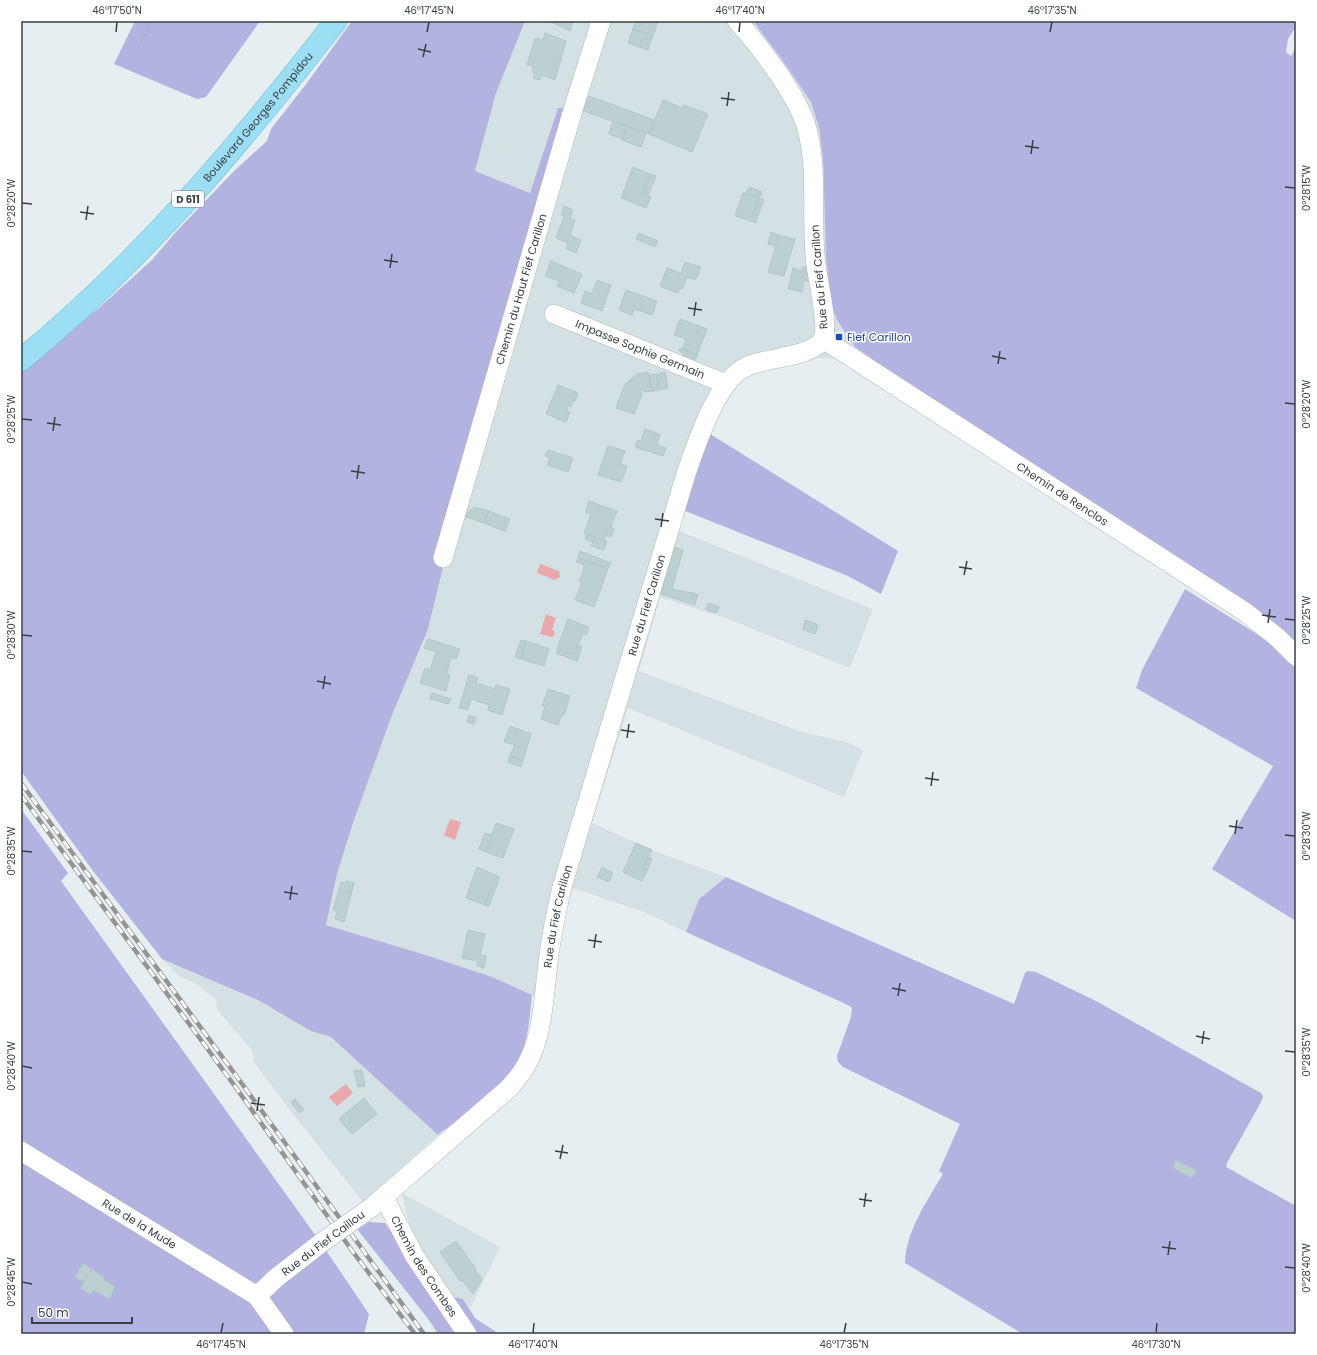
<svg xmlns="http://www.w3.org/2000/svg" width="1317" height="1355" font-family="Poppins,sans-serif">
  <rect width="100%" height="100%" fill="#e6eef1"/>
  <g fill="#d4e1e4">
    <polygon points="525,21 753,21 781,58 811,102 819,128 823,158 826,255 831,304 837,320 855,347 844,359 818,358 805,361 764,369 744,378 728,397 717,417 700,459 677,530 873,609 850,668 728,619 660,597 639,671 802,732 846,742 863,750 844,797 628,708 592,823 657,852 726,877 699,899 686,932 644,912 573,888 563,920 553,999 532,995 492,977 432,957 326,925 337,874 353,823 392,715 439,558 546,148 530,193 475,171 496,93"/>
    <polygon points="162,959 258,1000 311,1031 331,1037 438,1135 363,1202 293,1114 254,1062 252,1050 217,1010 216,1000 198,985 179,976"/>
    <polygon points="402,1193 500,1247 470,1308 463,1299 453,1297 420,1250 410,1229"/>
  </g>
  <g fill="#b2b3e1">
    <polygon points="135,21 260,21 206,97 197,99 114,64"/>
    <path d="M352,21H525L496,93L475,171L530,193L558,108L568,107L439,558L443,567L428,629L392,715L353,823L337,874L326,925L432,957L492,977L532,995C530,1014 529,1034 522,1052C510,1083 464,1115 438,1135L331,1037L311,1031L258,1000L162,959L93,871L21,771V372L100,307L152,260L174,234L234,171L267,141L271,129L307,83Z"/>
    <polygon points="753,21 1295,21 1295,28 1288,39 1286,52 1291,56 1296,47 1296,649 1037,473 855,347 837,320 831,304 826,255 823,158 819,128 811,102 781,58"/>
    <polygon points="710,434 898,551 881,594 848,576 683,510"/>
    <polygon points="1185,589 1271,643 1296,669 1296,921 1212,869 1273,766 1136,688 1142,670"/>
    <polygon points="21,809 68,873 61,881 321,1243 369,1314 364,1334 21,1334"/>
    <path d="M726,877L1014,1004L1025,973L1028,971L1036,972L1096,1001L1261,1093L1263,1097L1261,1102L1227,1163L1226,1167L1296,1206V1334H1023L905,1263C906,1231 927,1201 943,1174L939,1171L960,1124L843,1067L838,1062L837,1056L851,1017L852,1008L848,1005L686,932L699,899Z"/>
    <polygon points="369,1222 385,1223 394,1236 415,1274 462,1334 438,1334 429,1320 357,1229"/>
    <polygon points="453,1297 463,1299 475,1318 499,1334 478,1334"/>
  </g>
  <g fill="#e8a8ac">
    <polygon points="540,564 559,571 560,577 555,580 537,573"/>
    <polygon points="546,614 556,618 552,630 555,632 553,637 540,634"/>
    <polygon points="450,819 461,822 455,840 444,835"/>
    <polygon points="346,1084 353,1093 337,1106 329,1097"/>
  </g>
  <g fill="#bccfd1" stroke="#b0c8cb">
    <polygon points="549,21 573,21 570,31"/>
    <polygon points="636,21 658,21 653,36 633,29"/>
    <polygon points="633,29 653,36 651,40 642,38 639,47 628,43"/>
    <polygon points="545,33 566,41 555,80 541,75 540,80 533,78 535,74 532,72 533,66 527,65 535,38 543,40"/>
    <polygon points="642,38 651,40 648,50 639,47"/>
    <polygon points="585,96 592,97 654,120 649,134 581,110"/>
    <polygon points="663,100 682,108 683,105 708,114 692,152 649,134"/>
    <polygon points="613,121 627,126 622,139 609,134"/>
    <polygon points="627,126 646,133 641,147 622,140"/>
    <polygon points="633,167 650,174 643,193 651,197 646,208 621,198"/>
    <polygon points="650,174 656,176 648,195 643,193"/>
    <polygon points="749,187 762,192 759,198 746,193"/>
    <polygon points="743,193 759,198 752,217 757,218 756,223 735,216"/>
    <polygon points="759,198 764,200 757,218 752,217"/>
    <polygon points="564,206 573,210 570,218 575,220 570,235 581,240 576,253 566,249 568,243 556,238 564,216 561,215"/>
    <polygon points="771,232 779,235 776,246 768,244"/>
    <polygon points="639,233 658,241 655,247 636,239"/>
    <polygon points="779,235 795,239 784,276 768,272"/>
    <polygon points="551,261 582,274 574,293 557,286 559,281 545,276"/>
    <polygon points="685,262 701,267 695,280 687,277 682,289 679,289 678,293 660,286 667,268 681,273"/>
    <polygon points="803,267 810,268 811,281 804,281 802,292 788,289 793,268 803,271"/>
    <polygon points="597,280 611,285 602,311 581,303 585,291 592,294"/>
    <polygon points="626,290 657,301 652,315 634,309 632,315 619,310"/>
    <polygon points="680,319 699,326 697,334 704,337 697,355 683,349 686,339 674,335"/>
    <polygon points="699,326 707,329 704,337 697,334"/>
    <polygon points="680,348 697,355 694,364 682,360 684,353 679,351"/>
    <polygon points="648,372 652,391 645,392 643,390 641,392 642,394 634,414 616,408 625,384 637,374"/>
    <polygon points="665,372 668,388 659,390 657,374"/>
    <polygon points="657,374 659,390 652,391 649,375"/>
    <polygon points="558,385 578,393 575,401 573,401 571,407 568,406 567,411 570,412 566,422 546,414"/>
    <polygon points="645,429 660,434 657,445 666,448 663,456 635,447 638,440 641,441"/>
    <polygon points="608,446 625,451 620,464 627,466 621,482 598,475"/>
    <polygon points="548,450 573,458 568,472 547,465 550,458 545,456"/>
    <polygon points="589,501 617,511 611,526 614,529 611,537 606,535 604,540 607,541 604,550 591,546 595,537 584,533 591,514 585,512"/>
    <polygon points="474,507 489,511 484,523 464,516"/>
    <polygon points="489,511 510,519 505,531 484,523"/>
    <polygon points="587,534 595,537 593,542 585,539"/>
    <polygon points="673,547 683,550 672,589 698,594 695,605 661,594"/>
    <polygon points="580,551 611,563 608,569 578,558"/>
    <polygon points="578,558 608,569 594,607 575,600 582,583 579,582 584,569 584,565 576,562"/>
    <polygon points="708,603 719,607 716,613 706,610"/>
    <polygon points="568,619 589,627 586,635 583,633 574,655 557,649"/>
    <polygon points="806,620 818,625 815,634 802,629"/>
    <polygon points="428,639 460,649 456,659 451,657 447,673 450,676 446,691 420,683 425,668 430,670 436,652 424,648"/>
    <polygon points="521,640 526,641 521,659 515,657"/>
    <polygon points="526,641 549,649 544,666 521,659"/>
    <polygon points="578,645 582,646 577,661 556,653 558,649 574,655"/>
    <polygon points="469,675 478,678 476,683 495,689 496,685 510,689 502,715 488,710 489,705 471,699 468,710 459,708"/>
    <polygon points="548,689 570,696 564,715 562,714 558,725 541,719 545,707 542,706"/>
    <polygon points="432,693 451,699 449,704 430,699"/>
    <polygon points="469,715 476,718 474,724 467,722"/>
    <polygon points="510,726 531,734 523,761 510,756 515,745 504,742"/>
    <polygon points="510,756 523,761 521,767 508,762"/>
    <polygon points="496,823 514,829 503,858 486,852"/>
    <polygon points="485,833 492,835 486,852 479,849"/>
    <polygon points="636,843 652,850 643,869 647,871 642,881 623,872"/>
    <polygon points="649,857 652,858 647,871 643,869"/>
    <polygon points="477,867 499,877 495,890 491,889 485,905 466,898"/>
    <polygon points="602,867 613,873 609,882 597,877"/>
    <polygon points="346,881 354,883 344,922 335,919 337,912 333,910 341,882 345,883"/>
    <polygon points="491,889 495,890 489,906 485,905"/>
    <polygon points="468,930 485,934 480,955 486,956 484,968 477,966 478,961 462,958"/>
    <polygon points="362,1070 365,1086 358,1087 354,1071"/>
    <polygon points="364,1098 377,1114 352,1134 339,1119"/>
    <polygon points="295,1099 304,1110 299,1113 291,1102"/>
    <polygon points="1176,1160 1197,1171 1192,1178 1172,1167"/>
    <polygon points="456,1241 476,1269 475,1270 482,1279 473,1294 462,1280 460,1281 440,1252"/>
    <polygon points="83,1263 92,1269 84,1282 75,1277"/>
    <polygon points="92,1269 104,1277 103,1279 115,1287 109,1299 93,1290 90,1294 80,1288"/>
  </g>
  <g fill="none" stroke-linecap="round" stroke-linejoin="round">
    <defs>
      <g id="minor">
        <path id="s1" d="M554,314L726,384"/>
        <path id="s2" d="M823,339L1245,612L1278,638L1296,656"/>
        <path id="s3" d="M443,558L572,113L601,21"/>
        <path id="s4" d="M21,1151L257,1296L284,1334"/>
        <path id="s5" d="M384,1197L414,1255L467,1334"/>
        <path id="s6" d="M372,1207L508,1089C544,1053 542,1010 548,963C551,937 556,913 562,887L686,474C696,445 715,386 742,369C761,357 813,358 823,339C829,326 818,281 816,265C810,220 819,173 807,129C798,96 761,47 737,21"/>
        <polyline points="257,1296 276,1278 321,1243"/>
      </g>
      <g id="major">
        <path id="s7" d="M21,360C141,262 241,143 336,21"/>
      </g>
    </defs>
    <use href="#minor" stroke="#a9b8bb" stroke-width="20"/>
    <use href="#major" stroke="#6ebfd7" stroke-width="23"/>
    <polyline stroke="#9cb6bc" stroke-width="2.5" stroke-dasharray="2 2" stroke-linecap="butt" points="141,43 151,21"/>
    <use href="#minor" stroke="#fff" stroke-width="19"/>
    <use href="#major" stroke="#9cdef4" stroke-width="22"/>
    <defs>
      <g id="rail">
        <polyline points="21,783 240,1081 424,1334"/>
        <polyline points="21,795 234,1085 353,1252 415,1334"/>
      </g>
    </defs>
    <use href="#rail" stroke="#949494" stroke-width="4.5"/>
    <use href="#rail" stroke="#fff" stroke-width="3" stroke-dasharray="9" stroke-linecap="butt"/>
    <defs>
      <polyline id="minor-bridge" points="321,1243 372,1207"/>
    </defs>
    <use href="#minor-bridge" stroke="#a9b8bb" stroke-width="20" stroke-linecap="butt"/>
    <use href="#minor-bridge" stroke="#fff" stroke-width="19"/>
  </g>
  <path fill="none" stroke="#364143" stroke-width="1.5" d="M116,32L117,22M427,32L429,22M739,32L740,22M1050,32L1052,22M418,49L431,52M423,57L426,44M721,98L735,100M727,106L729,92M1025,146L1039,148M1031,154L1033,140M1285,187L1295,188M22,203L32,204M80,212L94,214M86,220L88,206M384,260L398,262M390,268L392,254M688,308L702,310M694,316L696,302M992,356L1006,359M998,364L1000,351M1285,403L1295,404M22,419L32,420M47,423L61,425M53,431L55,417M351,471L365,473M357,479L359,465M655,519L669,521M661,527L663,513M959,567L972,569M964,575L967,561M1262,615L1276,617M1285,619L1295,620M1268,623L1270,609M22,635L32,636M317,681L331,684M323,689L325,676M621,730L635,732M627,738L629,724M925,778L939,780M931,786L933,772M1229,826L1243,828M1235,834L1237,820M1285,835L1295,836M22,851L32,852M284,892L298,894M290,900L292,886M588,940L602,942M594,948L596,934M892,988L906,991M898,996L900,983M1196,1036L1210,1039M1202,1044L1204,1031M1285,1051L1295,1052M22,1066L32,1068M251,1103L265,1105M257,1111L259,1097M555,1151L568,1153M560,1159L563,1145M859,1199L872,1201M864,1207L866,1193M1162,1247L1176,1249M1168,1255L1170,1241M1285,1267L1295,1268M22,1282L32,1284M221,1333L223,1323M533,1333L534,1323M844,1333L846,1323M1156,1333L1157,1323"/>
  <rect fill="#1a4fb4" stroke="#fff" stroke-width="1.5" x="835" y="333" width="8" height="8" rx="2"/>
  <g text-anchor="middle" stroke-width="3" stroke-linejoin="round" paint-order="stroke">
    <rect fill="#fff" stroke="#727a7b" stroke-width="1" x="172" y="191" width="32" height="16" rx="3"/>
    <g font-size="10" font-weight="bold" fill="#364143">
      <text x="188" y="203">D 611</text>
    </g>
    <g font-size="11" fill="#364143" stroke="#fff">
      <text dy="4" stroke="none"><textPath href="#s7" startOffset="340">Boulevard Georges Pompidou</textPath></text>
      <text transform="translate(819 277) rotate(-95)" y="4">Rue du Fief Carillon</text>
      <text dy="4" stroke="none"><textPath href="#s3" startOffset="280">Chemin du Haut Fief Carillon</textPath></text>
      <text dy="4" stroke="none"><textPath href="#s1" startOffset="93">Impasse Sophie Germain</textPath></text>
      <text dy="4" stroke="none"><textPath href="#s2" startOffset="285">Chemin de Renclos</textPath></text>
      <text dy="4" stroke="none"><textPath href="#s6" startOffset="687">Rue du Fief Carillon</textPath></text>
      <text dy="4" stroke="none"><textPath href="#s6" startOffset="363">Rue du Fief Carillon</textPath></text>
      <text dy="4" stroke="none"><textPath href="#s4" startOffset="139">Rue de la Mude</textPath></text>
      <text transform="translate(323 1243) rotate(-37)" y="4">Rue du Fief Caillou</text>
      <text dy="4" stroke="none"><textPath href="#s5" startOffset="80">Chemin des Combes</textPath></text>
    </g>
    <g font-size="11" fill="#164399" stroke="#fff" text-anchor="start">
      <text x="847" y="341">Fief Carillon</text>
    </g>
  </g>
  <rect width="1317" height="1355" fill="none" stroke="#ffffff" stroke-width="44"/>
  <path d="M32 1317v6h100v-6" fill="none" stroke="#364143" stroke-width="2"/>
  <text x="38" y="1317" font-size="12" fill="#364143" stroke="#ffffff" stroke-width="3" paint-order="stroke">50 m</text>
  <rect x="22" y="22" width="1273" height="1311" fill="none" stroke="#364143" stroke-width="1.5"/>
  <g font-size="10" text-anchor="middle" fill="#364143">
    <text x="117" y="14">46°17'50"N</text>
    <text x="429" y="14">46°17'45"N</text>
    <text x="740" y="14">46°17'40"N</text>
    <text x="1052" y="14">46°17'35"N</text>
    <text transform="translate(1306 188) rotate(-90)" y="4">0°28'15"W</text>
    <text transform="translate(11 203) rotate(-90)" y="4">0°28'20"W</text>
    <text transform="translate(1306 404) rotate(-90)" y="4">0°28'20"W</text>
    <text transform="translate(11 419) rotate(-90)" y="4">0°28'25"W</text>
    <text transform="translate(1306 620) rotate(-90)" y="4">0°28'25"W</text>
    <text transform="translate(11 635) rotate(-90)" y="4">0°28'30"W</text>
    <text transform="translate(1306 836) rotate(-90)" y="4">0°28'30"W</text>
    <text transform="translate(11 851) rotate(-90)" y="4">0°28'35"W</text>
    <text transform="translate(1306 1052) rotate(-90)" y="4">0°28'35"W</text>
    <text transform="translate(11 1066) rotate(-90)" y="4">0°28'40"W</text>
    <text transform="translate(1306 1268) rotate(-90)" y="4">0°28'40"W</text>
    <text transform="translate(11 1282) rotate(-90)" y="4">0°28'45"W</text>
    <text x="221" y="1348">46°17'45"N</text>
    <text x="533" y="1348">46°17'40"N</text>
    <text x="844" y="1348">46°17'35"N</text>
    <text x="1156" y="1348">46°17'30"N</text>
  </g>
</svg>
